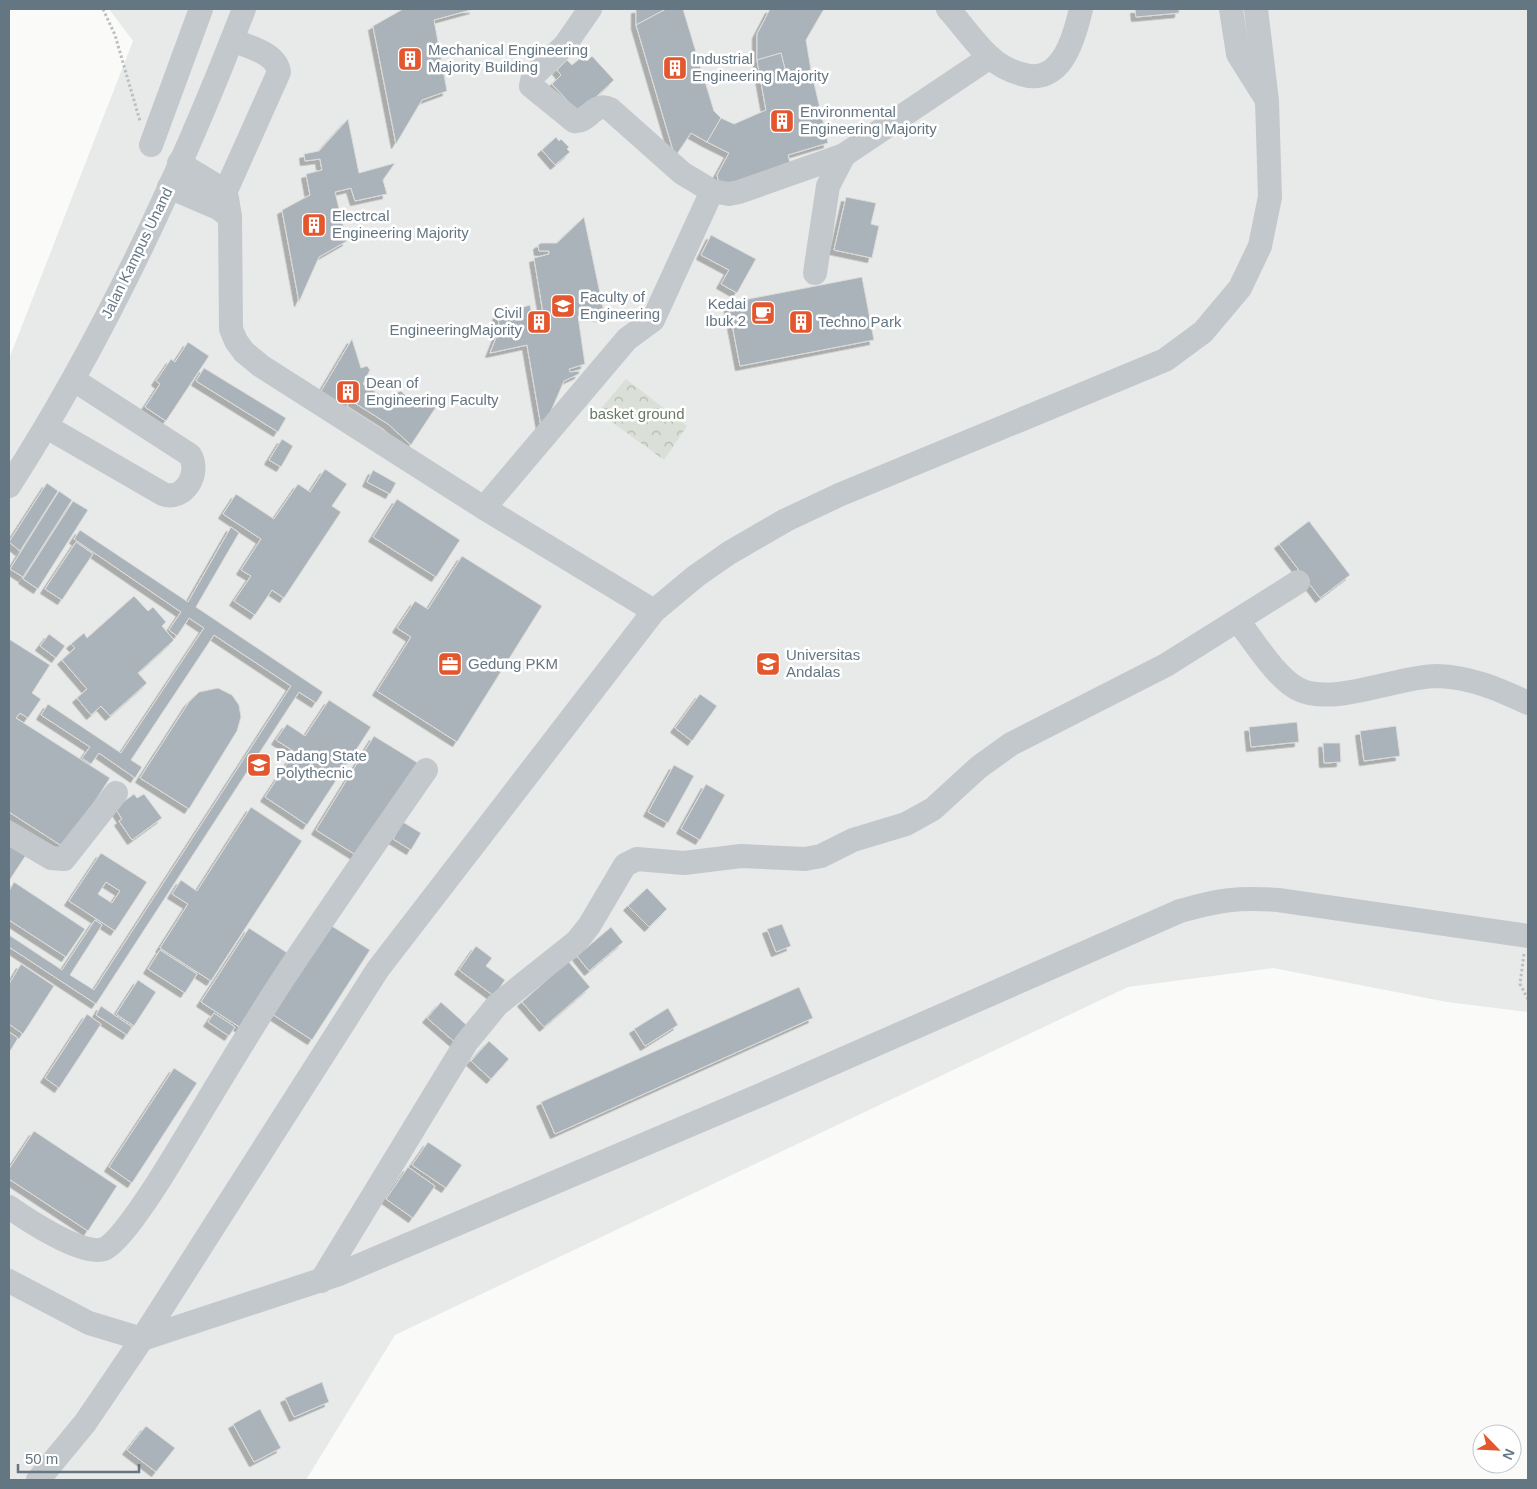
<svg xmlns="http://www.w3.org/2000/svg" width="1537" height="1489" font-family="Arial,sans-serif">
  <defs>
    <pattern id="park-crowns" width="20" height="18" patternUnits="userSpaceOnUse" patternTransform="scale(1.25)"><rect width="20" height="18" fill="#dadfd7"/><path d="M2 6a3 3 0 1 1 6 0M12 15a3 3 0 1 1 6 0" fill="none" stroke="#b4b9b4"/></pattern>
    <filter id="shadow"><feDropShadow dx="-4.5" dy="4.5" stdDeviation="0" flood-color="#0004"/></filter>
  </defs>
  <rect width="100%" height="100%" fill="#fafaf8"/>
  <polygon fill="#e8e9e9" points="109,9 1528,9 1528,1012 1447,1002 1273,968 1128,987 395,1335 306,1480 9,1480 9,359 133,41"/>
  <polygon fill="url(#park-crowns)" points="626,379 687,426 664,460 598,412"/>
  <g fill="#aab3b9" stroke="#dcdcda" fill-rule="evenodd" filter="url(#shadow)">
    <polygon points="403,9 474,9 434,20 447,91 422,100 396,144 373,26"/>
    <polygon points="636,9 666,9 636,25"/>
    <polygon points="666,9 683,9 714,111 721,118 707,142 691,133 675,157 636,25"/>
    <polygon points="770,9 824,9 806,40 811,70 787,77 781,53 757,60 757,34"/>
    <polygon points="1135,9 1179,9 1179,13 1136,17"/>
    <polygon points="781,53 787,77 811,70 828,143 788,155 791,167 720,187 717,175 729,153 707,142 721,118 734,124 766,110 757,60"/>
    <polygon points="583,56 587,61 592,56 614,80 579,113 552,84 561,75 557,70 567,60 572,65"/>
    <polygon points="348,119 359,173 395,163 383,180 387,194 355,201 351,188 335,192 347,241 319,257 299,302 282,210 310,195 306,174 322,170 320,159 305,161 304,154 319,151"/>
    <polygon points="556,137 559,141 561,139 569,147 567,149 570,152 555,165 542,150"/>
    <polygon points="846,197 876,203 871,224 879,226 872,258 834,250"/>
    <polygon points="584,217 605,317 578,316 585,364 569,369 570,372 579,371 579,374 564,381 542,432 527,345 490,353 500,328 497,315 530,305 532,317 543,313 534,258 549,254 549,251 539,251 538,245 541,243 557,243"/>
    <polygon points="711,235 756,259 737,293 721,284 729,270 701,255"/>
    <polygon points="862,277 874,340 740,366 728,303"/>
    <polygon points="352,339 361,368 367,366 370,370 363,384 391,402 398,392 401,391 407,397 442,398 411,445 388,424 350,400 345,410 320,393"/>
    <polygon points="188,342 209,356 166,421 145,407 160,384 156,381 171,359 175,362"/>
    <polygon points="204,368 286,418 278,432 196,381"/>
    <polygon points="282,439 293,446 281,467 269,460"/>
    <polygon points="325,469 347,484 332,506 341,512 284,598 272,590 255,615 234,601 251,576 241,570 261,539 223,514 236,494 274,519 298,484 310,492"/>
    <polygon points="373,470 396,483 390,494 367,482"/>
    <polygon points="47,483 58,491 20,551 9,542"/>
    <polygon points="59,491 72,500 23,577 10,569"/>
    <polygon points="397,499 460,540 436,577 373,537"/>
    <polygon points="73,501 88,510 38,589 23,579"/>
    <polygon points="1309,521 1350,575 1320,598 1279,544"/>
    <polygon points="231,527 239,533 196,607 323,692 316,703 299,692 96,1004 9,947 9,935 62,970 95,920 102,925 70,975 94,990 291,686 214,635 131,760 142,767 135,778 99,753 91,764 82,758 90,747 41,715 48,704 121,753 204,628 189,618 177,636 169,630 181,612 74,539 80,530 188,602"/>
    <polygon points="76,542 93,554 62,600 45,589"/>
    <polygon points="462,556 542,606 457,742 377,691 411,637 397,628 415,601 428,609"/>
    <polygon points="134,596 148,611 153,607 166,622 162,626 174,640 138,673 147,683 110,716 101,706 91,715 77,698 87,689 62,660 75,648 71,644 84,633 87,638"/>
    <polygon points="49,634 65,646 56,658 40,646"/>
    <polygon points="9,639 50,665 32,693 41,699 28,718 20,713 16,718 110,778 65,848 9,812"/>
    <polygon points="218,688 232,695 239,705 241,717 237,731 189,809 140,778 189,702 199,692"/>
    <polygon points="700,694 717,706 692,741 675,728"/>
    <polygon points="329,700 371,727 307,825 265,797 295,752 276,740 287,724 305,736"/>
    <polygon points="1297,722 1299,742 1251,747 1249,727"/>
    <polygon points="1396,726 1400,756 1364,761 1360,731"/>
    <polygon points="374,736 418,763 359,857 316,830"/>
    <polygon points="1323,743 1340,743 1341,762 1324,763"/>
    <polygon points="674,765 694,776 668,823 648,812"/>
    <polygon points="706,784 725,795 700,840 681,829"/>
    <polygon points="134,794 137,798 144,794 162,818 132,840 119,821 122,819 115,808"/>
    <polygon points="251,807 302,841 211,981 160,948 188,904 172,894 181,880 197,891"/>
    <polygon points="403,822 421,833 411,850 393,839"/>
    <polygon points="9,839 28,852 9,881"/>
    <path d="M101,853L147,882L115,931L69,901ZM106,882L120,891L112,903L98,894Z"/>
    <polygon points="14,882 85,929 66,957 9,920 9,891"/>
    <polygon points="647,888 667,909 649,927 628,906"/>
    <polygon points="327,923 370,950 312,1040 269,1012"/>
    <polygon points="782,924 791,946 776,952 767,929"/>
    <polygon points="611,927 623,942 589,971 577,956"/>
    <polygon points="249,928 289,954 241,1028 201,1002"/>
    <polygon points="476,946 492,958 486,966 505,980 494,996 459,970"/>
    <polygon points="160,950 197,974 185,993 148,969"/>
    <polygon points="568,961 590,987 544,1027 522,1002"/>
    <polygon points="21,964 54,986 23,1034 9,1024 9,984"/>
    <polygon points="138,980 156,992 134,1026 116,1014"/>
    <polygon points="799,987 813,1018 555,1134 541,1102"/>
    <polygon points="441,1002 471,1029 457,1044 427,1018"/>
    <polygon points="101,1006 132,1027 127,1035 96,1015"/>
    <polygon points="668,1008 678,1025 645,1046 634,1029"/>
    <polygon points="214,1013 235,1027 229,1036 208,1022"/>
    <polygon points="87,1014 101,1024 59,1088 45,1078"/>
    <polygon points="9,1032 18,1038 9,1053"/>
    <polygon points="489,1041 509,1059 491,1079 471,1061"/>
    <polygon points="174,1068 197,1083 132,1183 109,1167"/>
    <polygon points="34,1131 117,1186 88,1231 9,1179 9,1169"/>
    <polygon points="428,1142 462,1165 446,1188 412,1165"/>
    <polygon points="408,1167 435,1186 413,1218 386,1199"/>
    <polygon points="322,1382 329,1402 294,1417 285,1398"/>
    <polygon points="260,1409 281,1448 254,1462 233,1424"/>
    <polygon points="146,1426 175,1448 156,1472 127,1450"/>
  </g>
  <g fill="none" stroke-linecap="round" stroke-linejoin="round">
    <g stroke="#bbbfc2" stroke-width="3" stroke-dasharray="2.5 2.5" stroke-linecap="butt">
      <polyline points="103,9 115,35 140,121"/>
      <polyline points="1524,954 1520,984 1528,999"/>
    </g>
    <g stroke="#c3c8cc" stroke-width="24">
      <path d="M590,9L565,45L533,76L531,86L574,121C589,123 593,101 610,109L682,173L712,191L729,194L739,192L844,155L990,57"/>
      <path d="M948,9C962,24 975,44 991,58C999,65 1010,71 1021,74C1061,87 1074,39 1081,9"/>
      <polyline points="1231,9 1238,54 1265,97"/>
      <polyline points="151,145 201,9"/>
      <polyline points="179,163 220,188 227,198 230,217 231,329 236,341 244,352 261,366 484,508 654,611"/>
      <polyline points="169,187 218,208 230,217"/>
      <path d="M220,204L279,72C276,53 249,47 232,40"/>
      <polyline points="815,273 828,186 844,155"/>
      <path d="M47,427L163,494C184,502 201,473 190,455L74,380"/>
      <path d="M9,486C105,337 180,175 244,9"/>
      <polyline points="484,508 627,339 653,320 712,191"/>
      <path d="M1238,621C1254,641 1276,678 1298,689C1333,707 1398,676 1437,676C1471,677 1498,689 1528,703"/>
      <polyline points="9,833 51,858 64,859 116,793"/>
      <path d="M9,1207C26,1219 83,1257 104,1249C121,1242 159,1181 170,1163C208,1101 245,1037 285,976C331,907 379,838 426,770"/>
      <path d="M9,1281L89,1323L142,1339L339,1274L763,1094L1180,911C1219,900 1238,897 1278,900L1528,936"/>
      <polyline points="321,1281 466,1043 497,1005 577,941 589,926 625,865 637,859 684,863 741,856 805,859 821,856 853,840 906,824 933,809 979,767 1011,744 1166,665 1298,582"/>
      <polyline points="38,1480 85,1423 142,1339 378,969 654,611 696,576 729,553 786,520 839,495 1165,360 1203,332 1240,288 1260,246 1270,197 1267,101 1256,9"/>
    </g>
  </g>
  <defs>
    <symbol id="building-square" viewBox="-11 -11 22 22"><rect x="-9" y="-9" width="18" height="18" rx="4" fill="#e4572e" stroke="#fff"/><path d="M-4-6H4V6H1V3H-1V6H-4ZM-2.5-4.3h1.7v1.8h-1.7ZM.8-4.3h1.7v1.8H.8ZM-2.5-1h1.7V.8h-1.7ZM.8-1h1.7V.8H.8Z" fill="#fff"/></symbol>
    <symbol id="university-square" viewBox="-11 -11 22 22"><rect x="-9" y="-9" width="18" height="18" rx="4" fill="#e4572e" stroke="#fff"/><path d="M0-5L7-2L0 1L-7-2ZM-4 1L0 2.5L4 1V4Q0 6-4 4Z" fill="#fff"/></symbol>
    <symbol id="cafe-square" viewBox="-11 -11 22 22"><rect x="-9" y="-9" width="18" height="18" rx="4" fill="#e4572e" stroke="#fff"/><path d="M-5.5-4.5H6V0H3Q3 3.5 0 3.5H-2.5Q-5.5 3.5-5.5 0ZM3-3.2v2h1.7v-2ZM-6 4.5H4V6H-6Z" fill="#fff"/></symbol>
    <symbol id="office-square" viewBox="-11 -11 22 22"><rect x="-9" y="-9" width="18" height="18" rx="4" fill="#e4572e" stroke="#fff"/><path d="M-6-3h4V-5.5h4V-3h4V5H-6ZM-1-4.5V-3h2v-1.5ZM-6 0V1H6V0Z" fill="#fff"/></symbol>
  </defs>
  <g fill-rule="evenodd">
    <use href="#building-square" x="396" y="45" width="28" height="28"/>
    <use href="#building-square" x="661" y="54" width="28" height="28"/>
    <use href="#building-square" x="768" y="107" width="28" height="28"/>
    <use href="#building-square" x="300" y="211" width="28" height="28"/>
    <use href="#university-square" x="549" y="292" width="28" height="28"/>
    <use href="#cafe-square" x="749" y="299" width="28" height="28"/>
    <use href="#building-square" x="525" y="308" width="28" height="28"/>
    <use href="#building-square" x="787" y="308" width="28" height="28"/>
    <use href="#building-square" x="334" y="378" width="28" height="28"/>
    <use href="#office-square" x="436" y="650" width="28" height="28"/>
    <use href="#university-square" x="754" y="650" width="28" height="28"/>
    <use href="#university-square" x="245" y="751" width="28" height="28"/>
  </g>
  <g text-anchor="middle" stroke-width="5" stroke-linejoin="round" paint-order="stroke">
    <g font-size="15" fill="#657683" stroke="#fff" text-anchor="start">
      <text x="428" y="55">Mechanical Engineering<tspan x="428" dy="17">Majority Building</tspan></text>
      <text x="692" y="64">Industrial<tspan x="692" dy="17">Engineering Majority</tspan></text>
      <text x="800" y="117">Environmental<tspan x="800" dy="17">Engineering Majority</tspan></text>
      <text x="332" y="221">Electrcal<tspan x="332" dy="17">Engineering Majority</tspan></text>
      <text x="580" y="302">Faculty of<tspan x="580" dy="17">Engineering</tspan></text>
      <text x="746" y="309" text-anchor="end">Kedai<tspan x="746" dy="17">Ibuk 2</tspan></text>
      <text x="522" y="318" text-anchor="end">Civil<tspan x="522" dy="17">EngineeringMajority</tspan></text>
      <text x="818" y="327">Techno Park</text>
      <text x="366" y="388">Dean of<tspan x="366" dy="17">Engineering Faculty</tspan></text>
      <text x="786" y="660">Universitas<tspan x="786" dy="17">Andalas</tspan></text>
      <text x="468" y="669">Gedung PKM</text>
      <text x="276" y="761">Padang State<tspan x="276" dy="17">Polythecnic</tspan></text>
    </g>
    <g font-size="15" fill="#657683" stroke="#fff">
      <text transform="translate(137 253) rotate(-64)" y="5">Jalan Kampus Unand</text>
    </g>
    <g font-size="15" fill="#687a64" stroke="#fff">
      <text x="637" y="419">basket ground</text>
    </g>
  </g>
  <rect width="1537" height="1489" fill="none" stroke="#657683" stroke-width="20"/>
  <g transform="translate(1497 1449) rotate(114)"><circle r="24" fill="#ffffff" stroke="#c1c8cd"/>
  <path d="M0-4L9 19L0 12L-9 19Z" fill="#e4572e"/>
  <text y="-8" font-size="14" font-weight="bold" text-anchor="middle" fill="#657683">N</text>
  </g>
  <path d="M18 1464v8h121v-8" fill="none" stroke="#657683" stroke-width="2.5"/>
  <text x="25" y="1464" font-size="15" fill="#657683" stroke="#ffffff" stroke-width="4" paint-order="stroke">50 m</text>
</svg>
